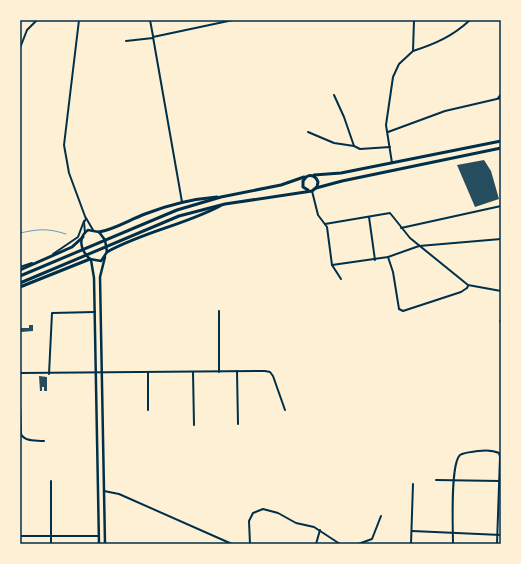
<svg xmlns="http://www.w3.org/2000/svg" width="521" height="564" font-family="Montserrat,sans-serif">
  <rect width="100%" height="100%" fill="#fdf0d5"/>
  <g fill="none" stroke-linecap="round" stroke-linejoin="round">
    <path stroke="#669bbc" stroke-width="1" d="M20,233C39,229 47,228 66,234"/>
  </g>
  <g fill="#264d5e">
    <polygon points="484,160 491,171 499,199 475,207 457,165"/>
    <polygon points="29,325 33,325 33,331 21,332 21,328 29,328"/>
    <polygon points="39,376 47,377 47,391 44,391 44,387 42,387 42,391 40,391"/>
  </g>
  <g fill="none" stroke-linecap="round" stroke-linejoin="round">
    <g stroke="#003049" stroke-width="2">
      <polyline points="79,20 64,145 69,173 86,219 84,222 85,233"/>
      <polyline points="150,20 153,36"/>
      <polyline points="126,41 153,38"/>
      <polyline points="20,48 27,30 37,20"/>
      <path d="M413,51C435,44 453,36 470,20"/>
      <polyline points="334,95 344,117 354,146"/>
      <polyline points="498,98 501,94"/>
      <polyline points="308,132 334,143 354,146 360,149 390,147"/>
      <polyline points="388,132 445,111 501,98"/>
      <polyline points="392,163 386,125 393,77 399,64 413,51 414,20"/>
      <polyline points="312,191 318,215 327,227 332,265 341,279"/>
      <polyline points="182,202 153,37 233,20"/>
      <polyline points="369,217 375,260"/>
      <polyline points="86,218 93,230"/>
      <polyline points="325,224 390,213 410,238 468,285 501,291"/>
      <polyline points="401,228 501,206"/>
      <polyline points="53,254 78,237 84,221"/>
      <polyline points="388,257 393,272 399,309 403,311 461,292 467,288 468,286"/>
      <polyline points="332,265 388,257 419,246 501,239"/>
      <polyline points="20,267 32,263"/>
      <polyline points="219,311 219,372"/>
      <polyline points="500,321 501,320"/>
      <polyline points="237,371 238,424"/>
      <polyline points="193,372 194,425"/>
      <polyline points="20,373 265,371 270,372 273,376 285,410"/>
      <polyline points="49,374 52,313 95,312"/>
      <path d="M20,405L21,434C25,442 35,440 44,441"/>
      <polyline points="148,410 148,373"/>
      <polyline points="436,480 500,481"/>
      <polyline points="51,481 51,544"/>
      <polyline points="104,491 119,494 232,544"/>
      <polyline points="412,531 501,535"/>
      <polyline points="20,536 99,536"/>
      <polyline points="250,544 249,521 253,513 263,509 278,513 296,523 314,527 340,544"/>
      <polyline points="316,544 320,530"/>
      <polyline points="358,544 372,539 381,516"/>
      <polyline points="411,544 413,484"/>
      <path d="M453,544C453,529 450,464 460,455C465,452 473,452 478,451C485,450 493,450 499,453L500,457L497,544"/>
    </g>
    <g stroke="#003049" stroke-width="2.5">
      <path d="M88,230L99,232L105,240L107,252L101,261L90,259C81,251 77,238 88,230Z"/>
      <polyline points="105,257 100,277 105,544"/>
      <polyline points="91,260 94,278 99,544"/>
    </g>
    <g stroke="#003049" stroke-width="3">
      <polyline points="314,175 341,173 501,141"/>
      <polyline points="316,188 342,181 501,148"/>
      <path d="M99,232C115,229 129,220 145,214C168,205 192,199 217,197"/>
      <path d="M107,252C143,232 184,225 220,206"/>
      <polyline points="20,270 72,247 83,237"/>
      <polyline points="20,276 177,210 221,197 281,185 304,177"/>
      <path d="M20,283L179,216L225,204L312,191L317,187L318,182C316,176 311,174 306,177L303,181V187L308,190"/>
      <polyline points="20,287 90,259"/>
    </g>
  </g>
  <rect width="521" height="564" fill="none" stroke="#fdf0d5" stroke-width="42"/>
  <rect x="21" y="21" width="479" height="522" fill="none" stroke="#003049" stroke-width="1.5"/>
</svg>
